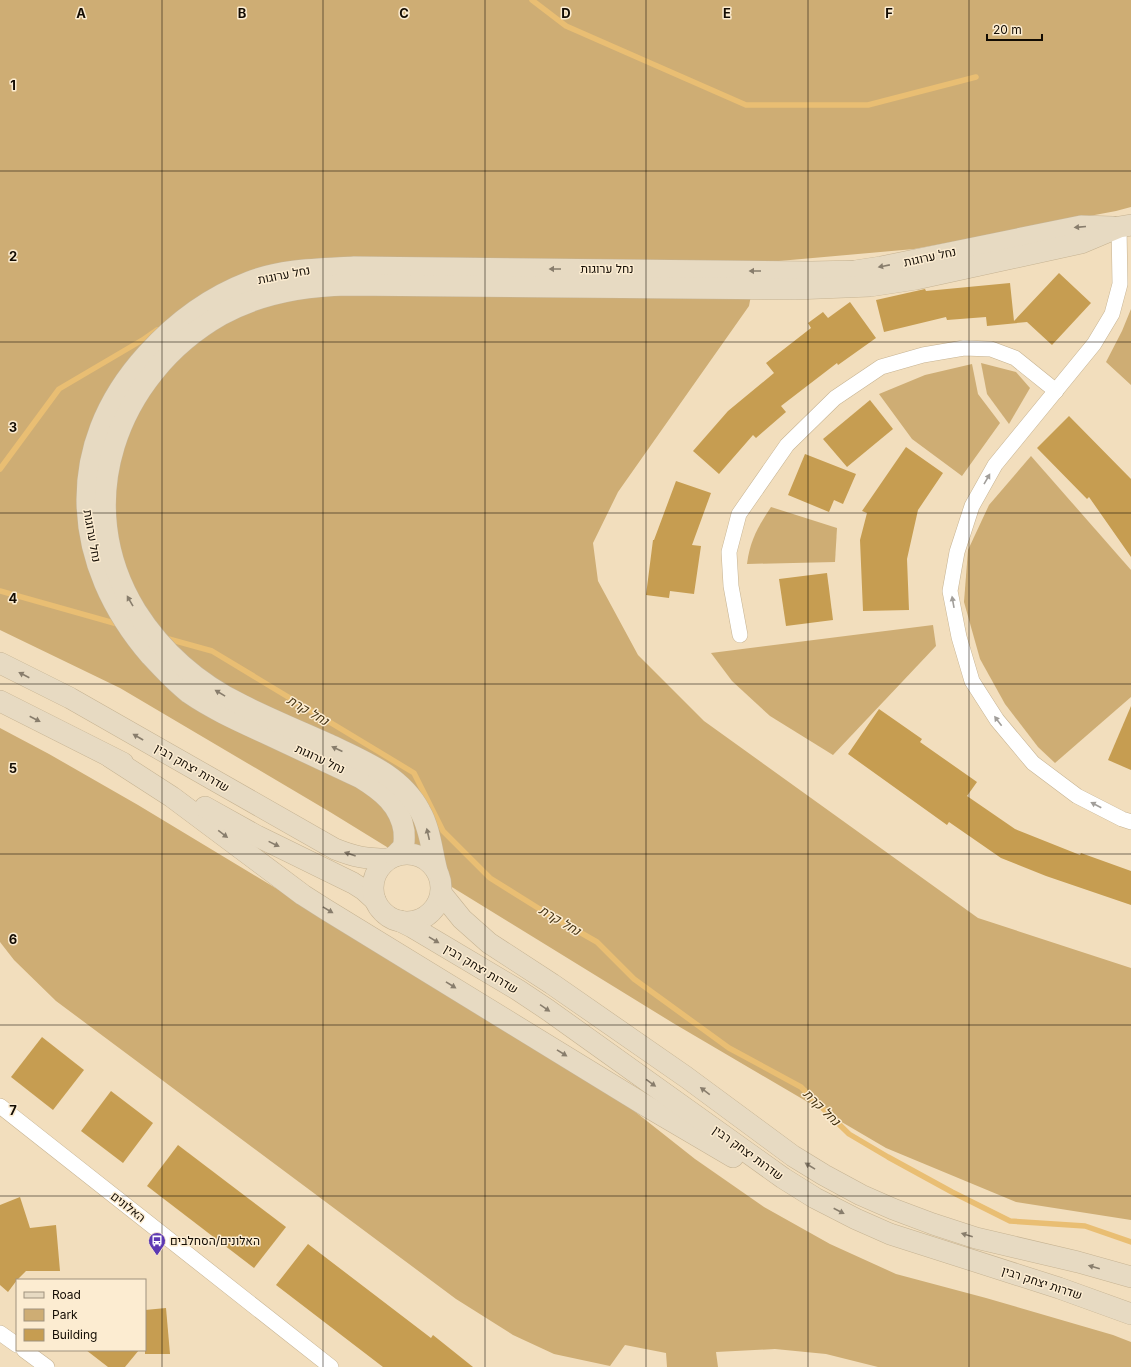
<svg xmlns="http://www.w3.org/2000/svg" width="1131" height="1367" font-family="Inter,Heebo,sans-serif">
  <rect width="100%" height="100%" fill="#f2debd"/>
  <g fill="#cead74">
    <polygon points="0,0 1131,0 1131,207 1116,211 914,249 757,263 749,306 618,492 593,543 598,581 638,655 704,721 978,918 1131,968 1131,1220 1016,1202 886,1148 673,1023 330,812 120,688 0,630"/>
    <polygon points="1131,309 1131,385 1106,362 1122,331"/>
    <polygon points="981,363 1016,372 1030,388 1009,424 987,394"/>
    <polygon points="972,364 978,394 1000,423 962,476 912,439 879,394 925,375"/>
    <polygon points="1031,456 1131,570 1131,697 1055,763 1038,747 1005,704 980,659 964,602 968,550 989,505"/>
    <path d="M771,507L837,528L835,562L747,564C750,540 758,527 771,507Z"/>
    <polygon points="933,625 936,646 833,755 770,716 732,681 711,653"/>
    <polygon points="0,728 49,754 138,805 524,1038 619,1099 695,1159 764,1207 830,1244 896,1274 986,1298 1113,1335 1131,1342 1131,1367 878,1367 826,1354 775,1349 716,1352 718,1367 667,1367 666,1353 625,1345 610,1366 554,1354 513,1335 456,1299 56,1001 14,960 0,942"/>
  </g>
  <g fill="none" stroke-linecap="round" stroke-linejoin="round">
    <g stroke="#e9be73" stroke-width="5.5">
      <polyline points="532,0 566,26 746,105 868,105 976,77"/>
      <polyline points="0,469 59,389 144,339 157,330"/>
      <polyline points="0,591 121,625"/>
      <polyline points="165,638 212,651 414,773 443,831 490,878 546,913 597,942 634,979 729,1048 801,1087 849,1134 888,1157 952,1192 1010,1221 1085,1226 1131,1242"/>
    </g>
  </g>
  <g fill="#c69d51">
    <polygon points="1059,273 1091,303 1052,345 1027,322 987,326 986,317 947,320 946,317 884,332 876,300 925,289 926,291 1010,283 1014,321"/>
    <polygon points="850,302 876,338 838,365 837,363 781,406 786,412 756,438 753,435 719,474 693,451 728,411 774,373 766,363 811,328 808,323 823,312 828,318"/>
    <polygon points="870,400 893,429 847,467 823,439"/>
    <polygon points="1069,416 1131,479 1131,557 1089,497 1087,499 1037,448"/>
    <polygon points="906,447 943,473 918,510 907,559 909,610 863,611 860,540 867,513 862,511"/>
    <polygon points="805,454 856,474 843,504 834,500 829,512 788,495"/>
    <polygon points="676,481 711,493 692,545 701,546 694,594 670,591 669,598 646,595 653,540 654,540"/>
    <polygon points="827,573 833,620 786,626 779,579"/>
    <polygon points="1131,706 1131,770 1108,760"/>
    <polygon points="879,709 922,739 920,742 977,782 967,796 1015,829 1080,855 1081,853 1131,871 1131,905 1046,876 1001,858 949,822 947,825 848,754"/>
    <polygon points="42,1037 84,1070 53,1110 11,1077"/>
    <polygon points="111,1091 153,1123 123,1163 81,1131"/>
    <polygon points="178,1145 286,1227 254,1268 147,1186"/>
    <polygon points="20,1197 30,1228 56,1225 60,1271 26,1271 17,1280 8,1292 0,1285 0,1205"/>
    <polygon points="308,1244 431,1338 433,1335 473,1367 383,1367 276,1285"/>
    <polygon points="166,1308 170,1354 145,1354 145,1310"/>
    <polygon points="86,1350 139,1350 125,1367 108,1367"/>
  </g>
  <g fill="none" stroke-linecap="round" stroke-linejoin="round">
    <defs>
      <g id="street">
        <polyline points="1119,227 1120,284 1112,314 1094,344 995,465 972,506 957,552 950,591 959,637 972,681 997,720 1033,763 1077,796 1122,819 1131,822"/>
        <polyline points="740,635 731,586 729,552 739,514 787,445 835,398 881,367 923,355 964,348 991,349 1015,358 1056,391"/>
        <polyline points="0,1106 331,1367"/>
        <polyline points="0,1333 17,1345"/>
        <polyline points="24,1350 47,1367"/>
      </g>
      <g id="secondary">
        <path d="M0,663L70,698L335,849C355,857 366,859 388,859"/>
        <polyline points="0,701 123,763"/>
        <polyline points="110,757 172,797 303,895 325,909 648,1107 733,1157"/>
        <polyline points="205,807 257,836 353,883 364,890 375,900"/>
        <circle cx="407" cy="888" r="34"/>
        <path d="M395,856C397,853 401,850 403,847C405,842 404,836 404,831C400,805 382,791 361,778C329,763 297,748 265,733C239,721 212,709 189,693C175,682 163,669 151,656C71,564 62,447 147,354C175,323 210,297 249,282C282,269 319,269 354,267L812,272L855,271L881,267L1081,226L1113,227"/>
        <path d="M437,871C432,852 430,828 420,811C401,775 363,761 328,744C299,731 270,719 242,705C199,684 162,652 136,611C70,504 116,375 221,315C260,293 303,286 347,285L795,289L870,286L916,279L1081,243L1119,227L1131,225"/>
        <polyline points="441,893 462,919 489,943 552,984 686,1077 793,1156 824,1175 861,1195 893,1209 933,1224 976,1238 1078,1262 1131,1277"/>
        <polyline points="400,921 412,927 518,990 548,1010 783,1178 815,1198 856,1219 890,1234 1059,1288 1131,1314"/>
      </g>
    </defs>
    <use href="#street" stroke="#c6b392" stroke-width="16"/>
    <use href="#secondary" stroke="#c6b392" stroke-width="22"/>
    <use href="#street" stroke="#fff" stroke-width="15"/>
    <use href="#secondary" stroke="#e7dac2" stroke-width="21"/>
  </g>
  <defs><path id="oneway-solid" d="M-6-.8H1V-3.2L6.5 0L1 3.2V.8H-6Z"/></defs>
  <g fill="#887d6c">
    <use href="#oneway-solid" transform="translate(1080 227) rotate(175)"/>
    <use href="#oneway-solid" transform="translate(884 266) rotate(169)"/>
    <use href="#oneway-solid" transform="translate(555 269) rotate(-180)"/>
    <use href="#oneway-solid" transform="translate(755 271) rotate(-180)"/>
    <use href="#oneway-solid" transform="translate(130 601) rotate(-120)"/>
    <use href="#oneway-solid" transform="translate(24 675) rotate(-153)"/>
    <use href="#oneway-solid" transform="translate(220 693) rotate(-149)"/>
    <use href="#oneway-solid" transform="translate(35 719) rotate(27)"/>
    <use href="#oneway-solid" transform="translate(138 737) rotate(-150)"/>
    <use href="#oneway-solid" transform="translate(337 749) rotate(-155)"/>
    <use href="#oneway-solid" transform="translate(223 834) rotate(37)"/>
    <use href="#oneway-solid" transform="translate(428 834) rotate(-103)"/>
    <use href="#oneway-solid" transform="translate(274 844) rotate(26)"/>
    <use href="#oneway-solid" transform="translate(350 854) rotate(-161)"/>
    <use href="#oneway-solid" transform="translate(328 910) rotate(31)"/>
    <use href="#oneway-solid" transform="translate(434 940) rotate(31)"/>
    <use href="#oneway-solid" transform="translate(451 985) rotate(32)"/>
    <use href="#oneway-solid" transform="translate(545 1008) rotate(34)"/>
    <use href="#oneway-solid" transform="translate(562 1053) rotate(32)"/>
    <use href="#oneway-solid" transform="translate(651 1083) rotate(36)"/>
    <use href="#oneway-solid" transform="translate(705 1091) rotate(-143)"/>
    <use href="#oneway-solid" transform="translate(810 1166) rotate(-148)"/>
    <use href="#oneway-solid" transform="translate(839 1211) rotate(27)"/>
    <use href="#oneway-solid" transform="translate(967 1235) rotate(-163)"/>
    <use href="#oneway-solid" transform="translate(1094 1267) rotate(-164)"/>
  </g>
  <g fill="#a19e9a">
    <use href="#oneway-solid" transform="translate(987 479) rotate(-60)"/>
    <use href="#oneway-solid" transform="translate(953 602) rotate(-100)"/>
    <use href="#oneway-solid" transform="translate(998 721) rotate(-127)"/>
    <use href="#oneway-solid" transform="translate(1096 805) rotate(-152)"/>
  </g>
  <path fill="none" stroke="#130c03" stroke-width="1" stroke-opacity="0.55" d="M162,0V1367M323,0V1367M485,0V1367M646,0V1367M808,0V1367M969,0V1367M0,171H1131M0,342H1131M0,513H1131M0,684H1131M0,854H1131M0,1025H1131M0,1196H1131"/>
  <defs>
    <symbol id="bus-pin" viewBox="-11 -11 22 30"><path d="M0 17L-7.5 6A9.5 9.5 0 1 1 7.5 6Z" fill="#5d3ab2" stroke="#fcecd1"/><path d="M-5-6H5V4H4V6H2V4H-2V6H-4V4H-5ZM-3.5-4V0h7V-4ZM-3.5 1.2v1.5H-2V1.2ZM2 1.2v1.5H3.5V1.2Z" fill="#fff"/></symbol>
  </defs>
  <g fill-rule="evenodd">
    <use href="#bus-pin" x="147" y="1231" width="20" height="27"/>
  </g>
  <g text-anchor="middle" stroke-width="3" stroke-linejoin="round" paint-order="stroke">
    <g font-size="12" fill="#130c03" stroke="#fcecd1">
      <text transform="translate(930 257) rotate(-12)" y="4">נחל ערוגות</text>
      <text x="607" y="273">נחל ערוגות</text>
      <text transform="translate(284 275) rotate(-11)" y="4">נחל ערוגות</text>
      <text transform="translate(92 536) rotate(80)" y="4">נחל ערוגות</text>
      <text transform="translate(320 759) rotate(25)" y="4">נחל ערוגות</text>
      <text transform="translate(192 768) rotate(30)" y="4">שדרות יצחק רבין</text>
      <text transform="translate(481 969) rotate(31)" y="4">שדרות יצחק רבין</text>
      <text transform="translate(748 1153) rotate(36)" y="4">שדרות יצחק רבין</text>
      <text transform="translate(128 1207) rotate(38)" y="4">האלונים</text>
      <text transform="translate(1042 1283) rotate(18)" y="4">שדרות יצחק רבין</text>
    </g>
    <g font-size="12" fill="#130c03" stroke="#fcecd1" text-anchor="start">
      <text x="170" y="1245">האלונים/הסחלבים</text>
    </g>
    <g font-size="13" font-style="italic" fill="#443211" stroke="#fcecd1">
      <text transform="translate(308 710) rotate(31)" y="5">נחל קרת</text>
      <text transform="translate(560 920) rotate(31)" y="5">נחל קרת</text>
      <text transform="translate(822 1107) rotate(44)" y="5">נחל קרת</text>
    </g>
  </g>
  <g font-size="13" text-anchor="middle" font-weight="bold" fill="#130c03" stroke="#fcecd1" stroke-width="3" stroke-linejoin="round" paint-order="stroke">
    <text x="81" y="18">A</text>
    <text x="242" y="18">B</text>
    <text x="404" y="18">C</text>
    <text x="566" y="18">D</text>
    <text x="727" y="18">E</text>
    <text x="889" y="18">F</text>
    <text x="13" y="90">1</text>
    <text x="13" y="261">2</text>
    <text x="13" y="432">3</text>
    <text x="13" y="603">4</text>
    <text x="13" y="773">5</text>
    <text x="13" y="944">6</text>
    <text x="13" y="1115">7</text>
  </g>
  <rect x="16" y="1279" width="130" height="72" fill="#fcecd1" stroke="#9f927f"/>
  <rect x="24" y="1292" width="20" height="6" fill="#e7dac2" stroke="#9f927f"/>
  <text x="52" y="1299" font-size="12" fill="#130c03">Road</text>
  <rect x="24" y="1309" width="20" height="12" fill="#cead74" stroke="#9f927f"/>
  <text x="52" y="1319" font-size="12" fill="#130c03">Park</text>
  <rect x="24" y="1329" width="20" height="12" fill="#c69d51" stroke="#9f927f"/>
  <text x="52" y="1339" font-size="12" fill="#130c03">Building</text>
  <path d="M987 34v6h55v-6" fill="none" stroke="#130c03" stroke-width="2"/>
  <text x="993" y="34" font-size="12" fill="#130c03" stroke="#fcecd1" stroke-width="3" paint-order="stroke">20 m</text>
</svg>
